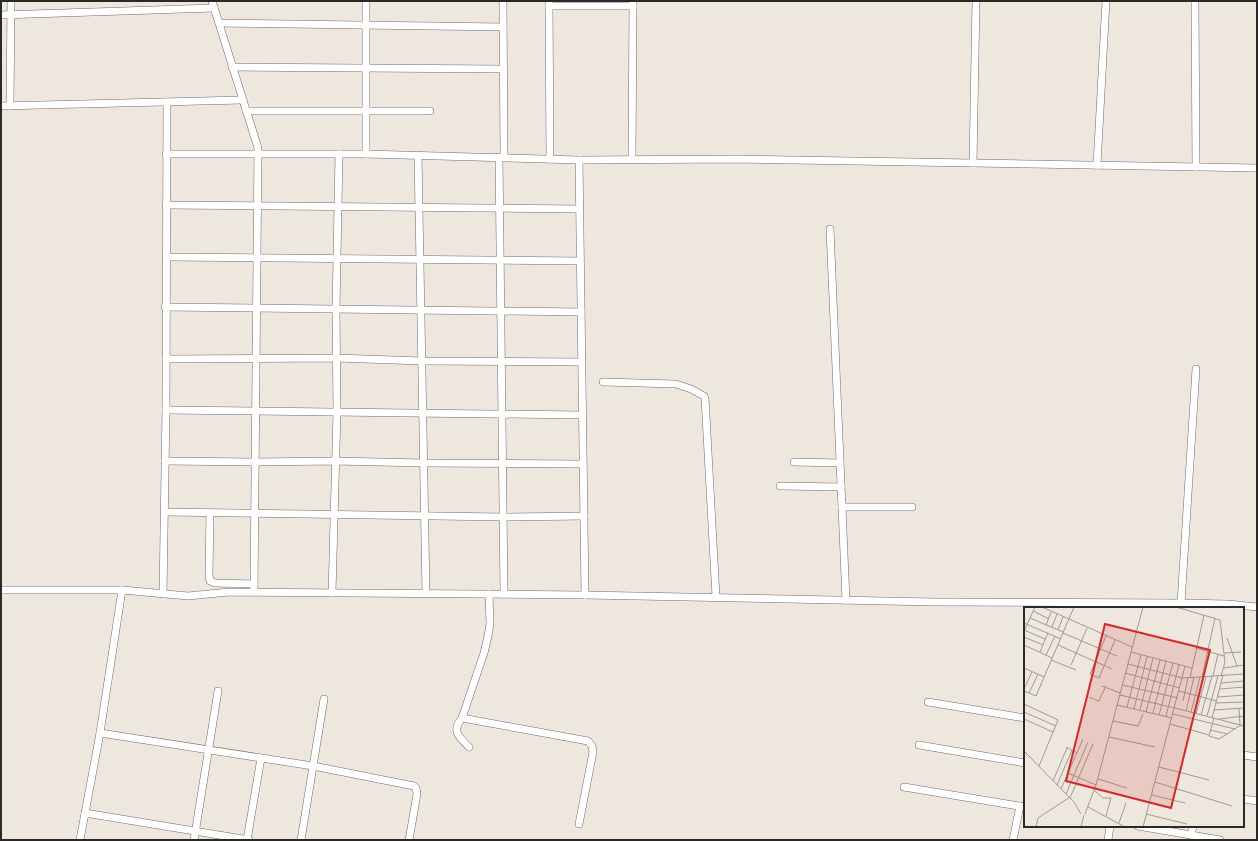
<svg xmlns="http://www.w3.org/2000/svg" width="1258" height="841" font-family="Spectral,serif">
  <rect width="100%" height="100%" fill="#ede7de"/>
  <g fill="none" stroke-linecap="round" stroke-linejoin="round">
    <defs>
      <g id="minor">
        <polyline points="212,1 258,148 254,592"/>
        <polyline points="366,1 366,154"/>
        <polyline points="503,1 504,157"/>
        <polyline points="549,1 550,159"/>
        <polyline points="1195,1 1196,167"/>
        <polyline points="549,6 633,6"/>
        <polyline points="1,15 214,8"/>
        <polyline points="219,23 503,27"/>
        <polyline points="232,67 503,69"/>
        <polyline points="1,106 242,100"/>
        <polyline points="10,106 11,1"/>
        <polyline points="246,111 430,111"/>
        <polyline points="166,154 366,154 579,160 737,159 1257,168"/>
        <polyline points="418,155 426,593"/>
        <polyline points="499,157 504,594"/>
        <polyline points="632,159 633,1"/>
        <polyline points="579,160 585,595"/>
        <polyline points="973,163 976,1"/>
        <polyline points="1097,165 1106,1"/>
        <polyline points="166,205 579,209"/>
        <polyline points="830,229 846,600"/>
        <polyline points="166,257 580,261"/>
        <polyline points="165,307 581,312"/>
        <polyline points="166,359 336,358 422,361 582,362"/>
        <polyline points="603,382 676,384 691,389 704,396 705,398 716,597"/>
        <polyline points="166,410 582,415"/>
        <polyline points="165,461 255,462 335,461 423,463 583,464"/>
        <polyline points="794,462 840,463"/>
        <polyline points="780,486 841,487"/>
        <polyline points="842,507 912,507"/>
        <polyline points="165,512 503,517 584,516"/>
        <polyline points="210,513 209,575 210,581 215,583 254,584"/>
        <polyline points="1,590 122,590 188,596 229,592 585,595 934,602 1181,603 1228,604 1257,607"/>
        <polyline points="332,593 337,412 336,309 339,154"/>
        <polyline points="163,594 166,410 167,102"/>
        <polyline points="1181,603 1196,369"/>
        <polyline points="928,702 1025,718"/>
        <polyline points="462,718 588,741 592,746 593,752 579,824"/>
        <polyline points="100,733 313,766 414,786 416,788 417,794 409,840"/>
        <polyline points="919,745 1025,763"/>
        <path d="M469,747C459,737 451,731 462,718L484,653L488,636L490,624L489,594"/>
        <polyline points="1243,755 1257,757"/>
        <polyline points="904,787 1025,807"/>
        <polyline points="1243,799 1257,801"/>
        <polyline points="85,813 249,840"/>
        <polyline points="1138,826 1220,840"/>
        <polyline points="1191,835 1193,826"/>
        <polyline points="80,840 100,733 122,590"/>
        <polyline points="194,840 218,691"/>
        <polyline points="247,840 261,758"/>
        <polyline points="301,840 324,699"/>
        <polyline points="1013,840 1020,806"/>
        <polyline points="1108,840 1110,826"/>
      </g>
    </defs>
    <use href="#minor" stroke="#716b64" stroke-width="8"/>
    <use href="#minor" stroke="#fff" stroke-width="7"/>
  </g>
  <g transform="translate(1024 607)">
    <rect width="220" height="220" fill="#ede7de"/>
    <path fill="none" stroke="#9f9b94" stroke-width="1" d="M18,0L108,40M152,0L196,13L201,55L197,69M9,4L25,12M6,11L39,25M0,16L37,32M22,18L27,5M28,20L33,7M0,23L21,32M34,23L39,10M0,24L11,0M39,26L93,49M82,29L66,67L75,71L91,33M0,30L19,38M203,31L213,59M0,38L28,51M34,38L88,62M172,41L200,49M16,45L24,26M107,45L168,61M200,46L217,45M22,48L31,29M27,53L52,63M104,57L159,71L220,67M47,58L63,21M0,61L20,70M200,61L220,58M101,66L156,81M189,69L194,47M178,70L191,11M166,71L180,8M197,76L220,74M98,78L154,91M78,79L96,86M0,82L8,65M196,82L220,80M0,84L12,89L50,0M155,84L193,94M5,86L14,67M96,88L151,101M65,90L75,94L82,79M194,90L220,88M159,94L164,71M192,96L220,95M0,97L34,113L15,159M93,98L148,111M103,100L117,48M151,101L220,119M110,102L123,50M215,102L216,118M116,103L129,51M190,103L220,101M162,104L170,70M0,105L32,119M122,105L136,53M167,105L176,70M129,106L142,54M149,107L211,122M172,107L182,70M135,108L149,56M177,108L188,69M142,109L155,58M183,109L194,69M188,111L199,68M190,111L185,129L195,132L217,118M0,112L29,125M195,112L220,109M89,114L114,119L119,107M146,117L185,128M186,123L203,127M85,130L131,140M42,140L53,146M0,144L50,195L57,207M135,160L185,173M44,166L72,178M74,172L103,181M29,174L43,141M131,175L208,199M33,178L48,143M37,182L59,132M70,183L79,191H87L82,209M42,187L64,135M128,188L161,196M46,191L69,137M64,200L101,220M61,207L72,178L119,0M122,207L163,217M95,216L102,196M12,220L14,211L46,190M57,220L60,208M119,220L161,59"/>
    <path fill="#d62828" fill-opacity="0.15" stroke="#d62828" stroke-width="2" d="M81,17L186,43L147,201L42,174Z"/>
    <rect width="220" height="220" fill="none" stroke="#2b2926" stroke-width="2"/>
  </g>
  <rect width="1258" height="841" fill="none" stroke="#2b2926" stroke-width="4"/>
</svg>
